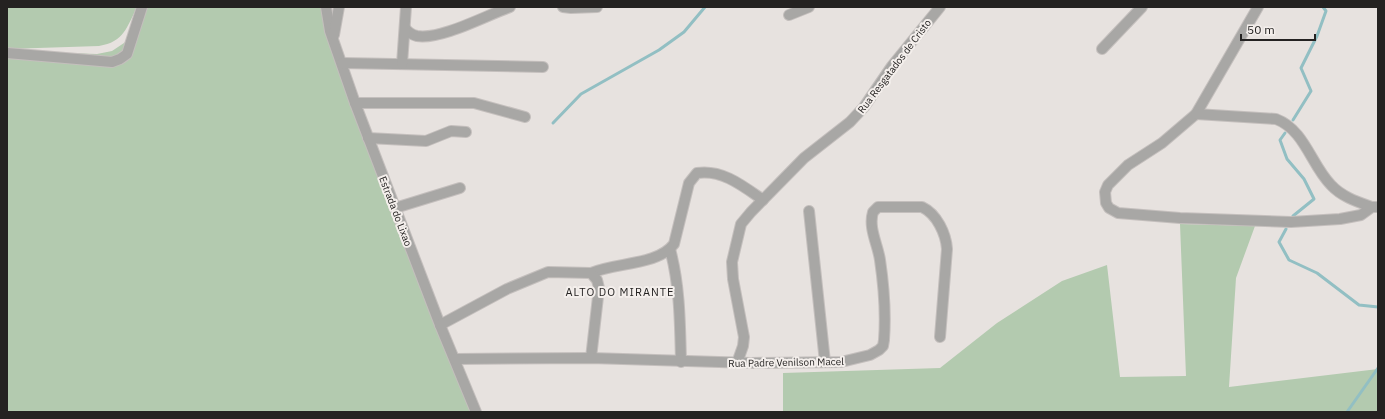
<svg xmlns="http://www.w3.org/2000/svg" width="1385" height="419" font-family="'IBM Plex Sans',sans-serif">
  <rect width="100%" height="100%" fill="#e7e2df"/>
  <g fill="#b3caaf">
    <path d="M7,7H137C127,27 124,42 99,46L7,49Z"/>
    <polygon points="145,7 322,7 451,363 470,412 7,412 7,51 97,54 112,51 124,43 135,33"/>
    <polygon points="1180,224 1255,226 1236,278 1229,387 1378,369 1378,412 783,412 783,373 940,368 997,323 1062,281 1107,265 1120,377 1186,376"/>
  </g>
  <g fill="none" stroke-linecap="round" stroke-linejoin="round">
    <g stroke="#92bfc3" stroke-width="3">
      <polyline points="1293,120 1311,91 1301,68 1317,36 1326,11 1323,7"/>
      <polyline points="553,123 581,94 659,50 684,32 705,7"/>
      <polyline points="1285,133 1280,140 1287,159 1304,179 1314,199 1293,216"/>
      <polyline points="1286,229 1279,242 1289,260 1317,273 1359,305 1378,307"/>
      <polyline points="1347,412 1378,368"/>
    </g>
    <defs>
      <g id="minor">
        <polyline points="326,7 330,31 355,103 440,325 476,412"/>
        <polyline points="563,7 571,8 597,7"/>
        <polyline points="1258,7 1196,114 1162,143 1128,165 1108,185 1105,192 1106,203 1109,208 1118,213 1180,218 1291,222 1340,219 1361,215 1372,207 1378,207"/>
        <polyline points="789,15 809,7"/>
        <path d="M405,28C408,32 412,35 417,36C441,40 487,15 510,7"/>
        <polyline points="334,35 339,7"/>
        <polyline points="1102,49 1142,7"/>
        <polyline points="7,53 112,62 120,59 127,54 142,7"/>
        <polyline points="342,63 543,67"/>
        <polyline points="402,64 406,7"/>
        <polyline points="355,103 474,103 525,117"/>
        <path d="M1196,114L1276,119C1305,130 1311,165 1331,185C1342,197 1358,202 1372,207"/>
        <polyline points="368,138 426,141 451,131 466,132"/>
        <polyline points="395,208 460,188"/>
        <polyline points="809,211 825,362"/>
        <path d="M670,249C680,286 680,324 681,362"/>
        <path d="M591,273C615,262 657,266 674,244L689,183L697,173C722,169 743,186 763,200"/>
        <polyline points="440,325 507,289 548,272 591,273 597,280 599,288 591,358"/>
        <path d="M455,359L591,358L751,363L841,362L870,355L879,350L883,346L884,340C886,313 884,287 880,260C878,245 868,228 873,212L878,207H922C937,214 946,234 947,249L940,337"/>
        <polyline points="737,363 743,346 744,337 733,279 732,262 741,224 751,212 804,158 850,122 864,107 892,66 940,7"/>
      </g>
    </defs>
    <use href="#minor" stroke="#c4bfbd" stroke-width="12"/>
    <use href="#minor" stroke="#a8a7a5" stroke-width="10"/>
  </g>
  <g text-anchor="middle" stroke-width="4" stroke-linejoin="round" paint-order="stroke">
    <g font-size="10" fill="#242221" stroke="#f4efec">
      <text transform="translate(894 66) rotate(-53)" y="4">Rua Resgatados de Cristo</text>
      <text transform="translate(396 211) rotate(69)" y="4">Estrada do Lixao</text>
      <text transform="translate(786 362) rotate(-1)" y="4">Rua Padre Venilson Macel</text>
    </g>
    <g font-size="11" letter-spacing="1" fill="#242221" stroke="#f4efec">
      <text x="620" y="296">ALTO DO MIRANTE</text>
    </g>
  </g>
  <rect width="1385" height="419" fill="none" stroke="#242221" stroke-width="16"/>
  <path d="M1241 34v6h74v-6" fill="none" stroke="#242221" stroke-width="2"/>
  <text x="1247" y="34" font-size="12" fill="#242221" stroke="#f4efec" stroke-width="3" paint-order="stroke">50 m</text>
</svg>
